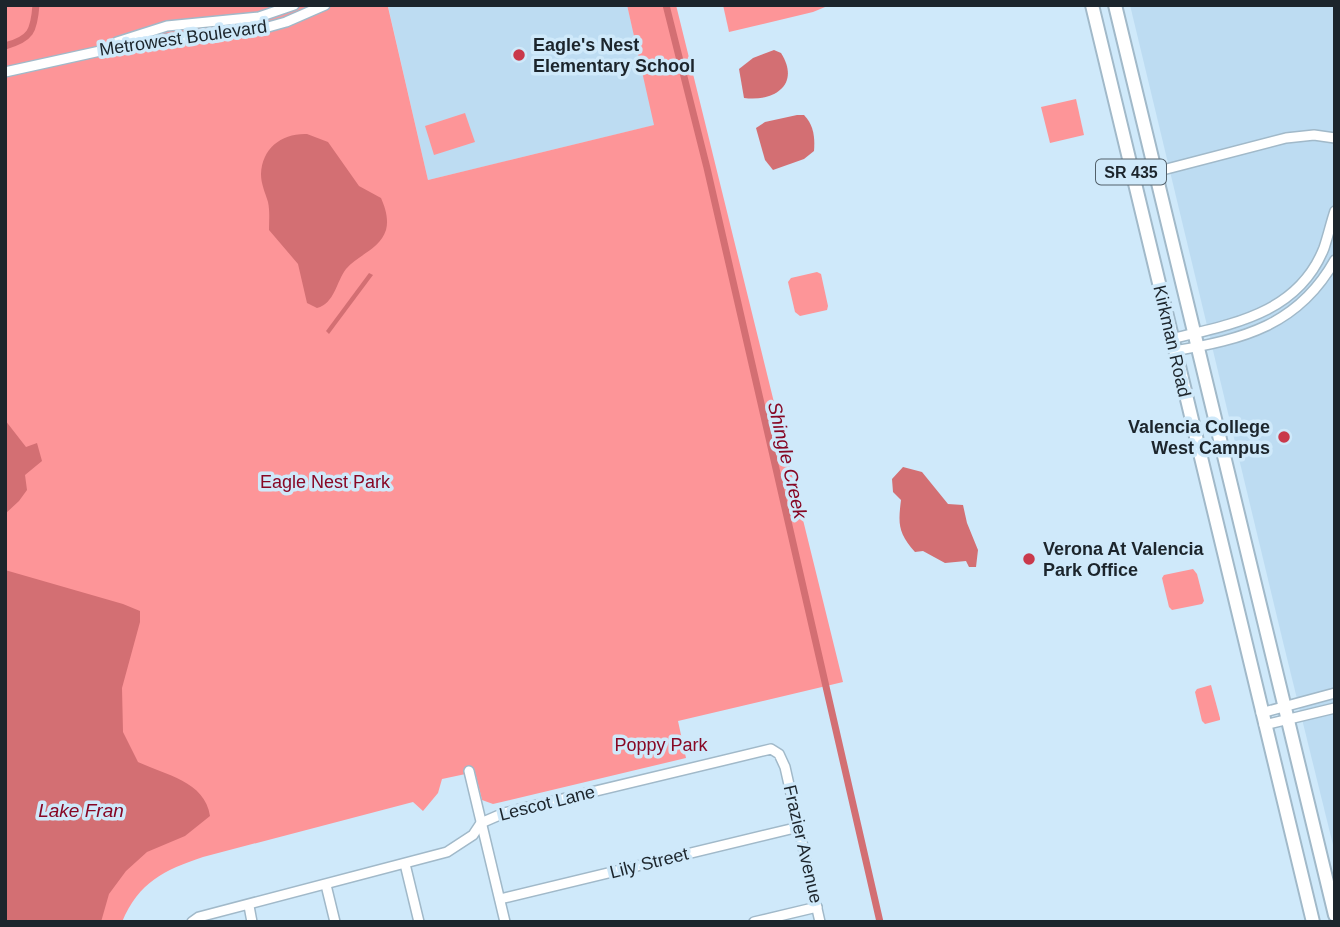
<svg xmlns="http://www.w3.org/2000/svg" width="1340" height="927" font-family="Helvetica,sans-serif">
  <rect width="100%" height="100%" fill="#cfe9fa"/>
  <g fill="#bddcf2">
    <polygon points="392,5 627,5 655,125 428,180 388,6"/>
    <polygon points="1130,5 1335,5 1335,853 1284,646"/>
  </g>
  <g fill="#fd9598">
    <path d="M5,5H392L388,7L428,180L654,125L627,5H676L843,682L678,721L686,758L493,804L482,800L475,772L442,779L438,793L423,811L413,802L203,857C164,870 139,882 122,922H5Z"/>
    <polygon points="723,5 830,5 813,12 729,32"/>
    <polygon points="1076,99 1084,135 1050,143 1041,107"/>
    <polygon points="465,113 475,142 434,155 425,126"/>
    <polygon points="817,272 821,274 828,306 827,310 800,316 795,312 788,282 791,278"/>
    <polygon points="1193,569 1197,574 1204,601 1202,604 1172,610 1169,607 1162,578 1164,575"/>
    <polygon points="1211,685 1220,718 1220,720 1205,724 1202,721 1195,692 1197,689"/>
  </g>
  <g fill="#d36f73">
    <path d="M774,50L781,53C801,85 774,102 744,98L739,69L753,58Z"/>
    <path d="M797,115H804C814,125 815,138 814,151L804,159L773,170L765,160L756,128L765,122Z"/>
    <path d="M307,134L328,142L359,186L381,198C385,207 389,219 386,230C380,249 358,255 346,269C336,282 335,303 317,308L307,303L298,264L269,230C269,221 270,211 268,202C265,192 261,184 261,174C262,148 282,133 307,134Z"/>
    <polygon points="369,273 373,275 329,334 326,331"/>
    <polygon points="5,420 26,447 37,443 42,461 25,475 27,490 19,501 5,514"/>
    <path d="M903,467L922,472L948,504L963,505L967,523L978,550L976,567H969L966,561L945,563L923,551L915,552C898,533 898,524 901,500L893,492L892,479Z"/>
    <path d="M5,570L123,604L140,611V622L122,688L123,732L138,762C165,775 205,781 210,816L185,836L147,852L126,871L109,894L101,922H5Z"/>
  </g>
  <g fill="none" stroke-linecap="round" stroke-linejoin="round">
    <g stroke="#d36f73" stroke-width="7">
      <polyline points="666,5 707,168 880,922"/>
      <path d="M5,46C31,39 34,31 36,5"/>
    </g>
    <defs>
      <g id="minor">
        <polyline points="117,42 167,26 259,17 294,5"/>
        <polyline points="5,72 141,42 261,29 286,22 325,5"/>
        <polyline points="1155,172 1286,138 1314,135 1335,138"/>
        <path d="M1171,339C1232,324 1298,314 1324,248C1328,236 1331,223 1335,211"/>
        <path d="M1174,351C1243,339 1298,326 1335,260"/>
        <polyline points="1261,713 1335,693"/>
        <polyline points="1264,725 1335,708"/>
        <polyline points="469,771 505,922"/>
        <polyline points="405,864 419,922"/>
        <polyline points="326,885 335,922"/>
        <polyline points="500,899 799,827"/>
        <polyline points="249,906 252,922"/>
        <polyline points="192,922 199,917 447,852 473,835 481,823 504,813 771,749 779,754 785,767 820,922"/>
        <polyline points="754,922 817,907"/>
      </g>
      <g id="major">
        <polyline points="1092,5 1313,922"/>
        <polyline points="1115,5 1335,915"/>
      </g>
    </defs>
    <use href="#minor" stroke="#a1b9c9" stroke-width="12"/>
    <use href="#major" stroke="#a1b9c9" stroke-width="16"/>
    <use href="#minor" stroke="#fff" stroke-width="9"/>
    <use href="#major" stroke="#fff" stroke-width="12"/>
  </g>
  <g fill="#c9394b" stroke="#cfe9fa" stroke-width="2.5">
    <circle cx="519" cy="55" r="7"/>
    <circle cx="1284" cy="437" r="7"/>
    <circle cx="1029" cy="559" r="7"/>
  </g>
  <g text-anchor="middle" stroke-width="7" stroke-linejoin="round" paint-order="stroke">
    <rect fill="#cfe9fa" stroke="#52606a" stroke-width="2" x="1096" y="159.5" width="70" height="25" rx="5"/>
    <g font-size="16" font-weight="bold" fill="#1c252c">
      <text x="1131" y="178">SR 435</text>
    </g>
    <g font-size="18" fill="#1c252c" stroke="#cfe9fa">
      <text transform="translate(183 38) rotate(-8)" y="6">Metrowest Boulevard</text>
      <text transform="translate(1172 341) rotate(77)" y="6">Kirkman Road</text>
      <text transform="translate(547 803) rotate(-14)" y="6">Lescot Lane</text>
      <text transform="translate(803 844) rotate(77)" y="6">Frazier Avenue</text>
      <text transform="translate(649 863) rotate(-14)" y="6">Lily Street</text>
    </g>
    <g font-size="18" font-weight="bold" fill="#1c252c" stroke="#cfe9fa" text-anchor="start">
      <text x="533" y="51">Eagle's Nest<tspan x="533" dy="21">Elementary School</tspan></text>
      <text x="1270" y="433" text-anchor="end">Valencia College<tspan x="1270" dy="21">West Campus</tspan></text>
      <text x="1043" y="555">Verona At Valencia<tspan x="1043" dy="21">Park Office</tspan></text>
    </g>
    <g font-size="18" fill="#880825" stroke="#cfe9fa">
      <text x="325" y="488">Eagle Nest Park</text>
      <text x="661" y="751">Poppy Park</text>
    </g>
    <g font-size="19" font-style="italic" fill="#870724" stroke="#cfe9fa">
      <text transform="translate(788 460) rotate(77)" y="7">Shingle Creek</text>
      <text x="81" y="817">Lake Fran</text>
    </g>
  </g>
  <rect width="1340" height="927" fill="none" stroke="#1c252c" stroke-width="14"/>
</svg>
